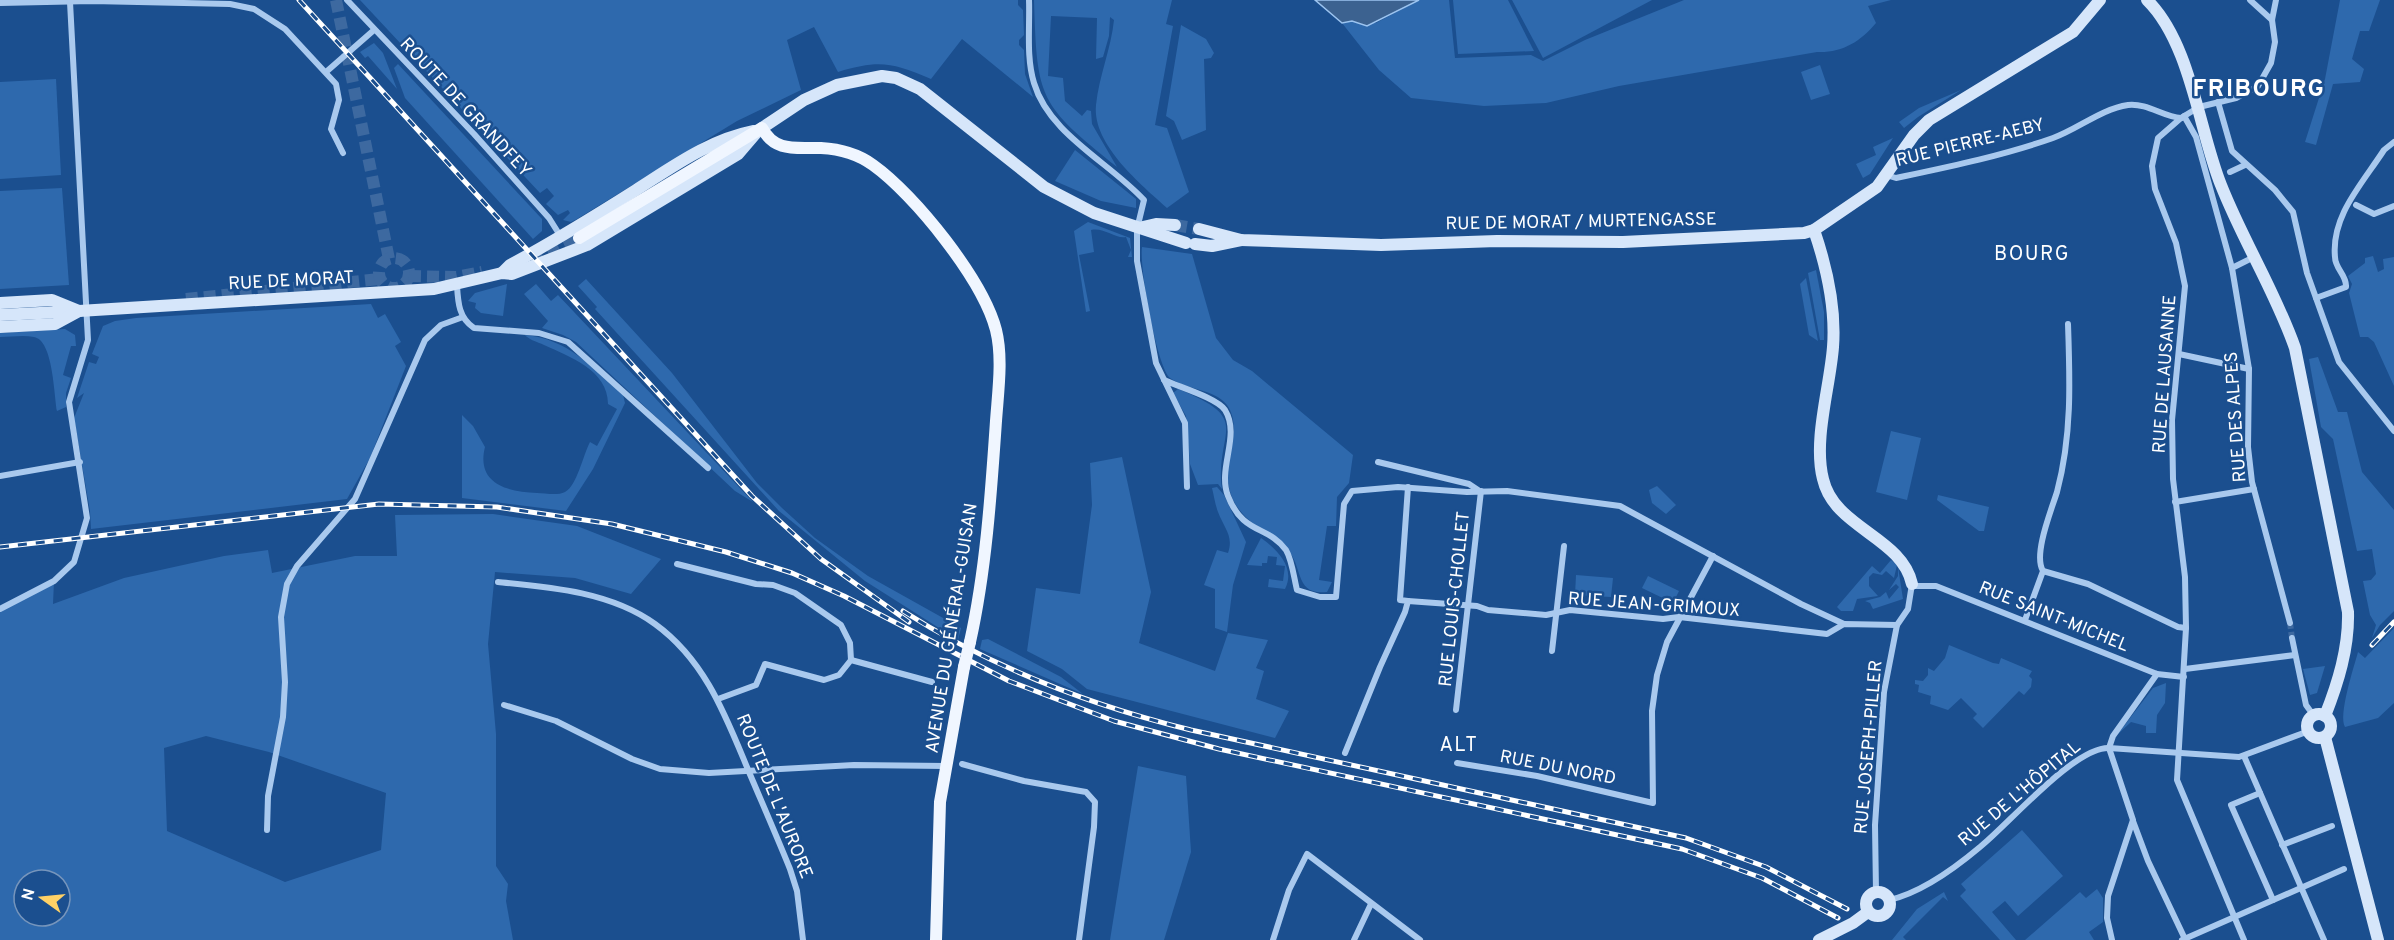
<svg xmlns="http://www.w3.org/2000/svg" width="2394" height="940" font-family="Overpass,sans-serif">
  <rect width="100%" height="100%" fill="#1b4f8f"/>
  <g fill="#2e69ad" fill-rule="evenodd">
    <path d="M360,0H1018V5L1023,10L1024,35L1019,40V45L1024,50L1025,74L1033,97L962,39L931,79C891,62 879,60 838,72L814,27L787,40L801,90L737,121L577,219L571,222L563,220L570,213L568,210L558,215L546,204L554,196L547,188L540,193Z"/>
    <path d="M1034,0H1172L1166,24L1173,26L1155,125L1167,128L1189,192L1167,208C1142,185 1092,145 1096,105C1099,76 1111,49 1114,20L1110,17L1109,36L1103,57L1096,59L1097,18L1051,16L1048,76L1063,78L1065,101L1082,116L1087,110L1091,111L1092,124L1117,167C1039,104 1037,100 1034,0Z"/>
    <path d="M1419,0H1449L1455,58L1531,55L1543,61L1585,40L1684,0H1891L1868,6L1876,23C1860,42 1842,53 1817,52L1619,86L1546,103L1484,106L1411,98L1379,70L1342,23L1352,21L1376,23Z"/>
    <polygon points="1453,0 1508,0 1534,51 1458,54"/>
    <polygon points="1512,0 1652,0 1543,58"/>
    <polygon points="2340,0 2380,0 2369,31 2360,31 2352,59 2364,69 2360,82 2333,84 2316,145 2305,142 2325,79"/>
    <polygon points="1181,25 1206,39 1214,53 1211,58 1204,59 1206,130 1182,140 1174,121 1166,116"/>
    <polygon points="374,43 383,53 397,89 368,56 365,58 360,52"/>
    <polygon points="398,64 542,219 542,231 533,239 405,98 394,68"/>
    <polygon points="1820,65 1830,94 1811,100 1801,72"/>
    <polygon points="56,79 61,175 0,179 0,82"/>
    <polygon points="1961,90 1918,117 1904,128 1899,122 1919,108"/>
    <polygon points="1893,138 1870,174 1863,178 1856,164 1876,155 1873,147"/>
    <polygon points="1075,150 1136,199 1136,208 1101,201 1055,181"/>
    <polygon points="62,188 69,285 0,289 0,191"/>
    <path d="M1088,222L1130,238L1132,257H1128L1131,250L1126,237C1115,239 1104,227 1091,230L1094,252L1079,255L1090,311L1086,312L1074,231Z"/>
    <path d="M1142,247L1192,254L1216,338L1233,360L1252,371L1353,455L1349,483L1337,497L1336,526H1327L1319,580L1332,582L1327,592C1294,596 1303,565 1288,551C1265,528 1232,519 1228,481C1225,457 1243,428 1227,405C1215,389 1186,390 1170,378C1157,367 1139,266 1142,247Z"/>
    <polygon points="2373,256 2378,272 2384,269 2383,259 2394,257 2394,386 2374,342 2368,337 2360,337 2349,293 2352,284 2348,276 2365,263 2365,258"/>
    <polygon points="1816,270 1824,312 1824,340 1820,340 1808,273"/>
    <polygon points="1806,278 1818,341 1809,335 1800,284"/>
    <polygon points="586,279 672,373 757,483 782,508 815,538 868,576 961,628 958,640 865,581 779,511 595,309 597,307 578,286"/>
    <polygon points="507,284 503,316 481,313 475,308 476,303 468,301 475,293"/>
    <polygon points="536,284 551,301 558,295 753,502 735,491 576,342 563,335 542,328 548,321 524,294"/>
    <polygon points="371,304 378,318 385,314 401,342 395,346 406,366 370,458 347,499 91,529 90,511 74,418 84,393 77,398 89,362 96,364 99,357 92,354 103,326 115,321 136,318"/>
    <path d="M65,329L75,335L76,346H71L63,375L71,378L66,393V407L57,411C54,394 53,340 34,337C23,335 11,337 0,337V333Z"/>
    <path d="M525,335C568,339 592,367 623,395L625,403L593,469L566,511L462,498V415L473,426L485,447C476,483 506,492 537,493C545,493 557,496 565,492C577,486 583,455 590,442L597,446L617,409L608,404C608,370 570,357 544,345C537,342 528,339 525,335Z"/>
    <polygon points="2318,357 2338,412 2347,412 2362,472 2394,510 2394,611 2380,625 2372,638 2376,625 2370,615 2363,581 2371,580 2376,574 2372,549 2357,551 2333,439 2321,427 2309,359"/>
    <path d="M1178,389C1255,420 1215,429 1222,489L1218,484L1198,485L1190,464L1186,416L1173,393Z"/>
    <polygon points="1891,431 1921,438 1907,500 1876,492"/>
    <polygon points="1122,457 1151,592 1139,643 1215,671 1228,633 1268,640 1256,668 1264,671 1256,699 1289,711 1275,738 1087,689 1062,669 1027,651 1036,588 1080,594 1092,505 1090,463"/>
    <polygon points="1657,486 1676,505 1666,514 1652,503 1649,490"/>
    <path d="M1217,487L1224,495L1246,542L1233,585L1227,632L1215,628V589L1204,585L1217,550L1228,553C1234,536 1224,528 1218,512C1215,504 1214,496 1212,488Z"/>
    <polygon points="1938,495 1989,507 1984,531 1979,531 1937,500"/>
    <path d="M493,514L577,526L661,559L631,594L575,578L495,572L488,644L496,734V866L508,884L506,901L513,940H0V609L54,581L53,604L124,578L224,556L268,550L272,573L355,556H397L395,515ZM206,736L269,752L386,793L381,850L285,882L167,831L164,748ZM24,880H60V916H24Z"/>
    <path d="M1261,538C1277,549 1296,568 1285,589L1268,587L1269,579L1283,581L1285,566L1276,565L1277,557L1268,556L1267,563H1262V566L1247,565Z"/>
    <polygon points="1891,560 1897,565 1894,578 1886,571 1882,575 1873,573 1869,577 1869,586 1878,596 1857,599 1853,611 1841,611 1837,607 1872,566 1880,573"/>
    <polygon points="1898,567 1903,599 1873,609 1870,603 1865,601 1880,597 1886,592 1889,599 1899,587 1896,584 1889,590 1898,576"/>
    <polygon points="1576,575 1613,578 1611,597 1575,595"/>
    <polygon points="1648,576 1679,591 1673,603 1642,588"/>
    <path d="M2394,628V703L2378,718L2345,727C2338,715 2354,667 2358,652L2365,658Z"/>
    <polygon points="988,639 1061,677 1083,694 980,649 982,640"/>
    <polygon points="1949,645 1993,663 1999,664 2001,658 2032,671 2029,676 2032,679 2031,687 2024,695 2019,691 1983,728 1973,718 1977,714 1961,698 1948,710 1930,704 1931,696 1918,692 1919,685 1915,684 1915,680 1923,681 1928,675 1928,668 1934,671 1945,658"/>
    <polygon points="2325,666 2317,693 2310,695 2303,669"/>
    <polygon points="2166,683 2165,703 2157,715 2156,733 2146,733 2146,726 2131,722 2117,735 2153,688"/>
    <polygon points="1138,766 1186,776 1191,852 1164,940 1110,940"/>
    <polygon points="2022,830 2063,876 2018,916 2005,901 1992,912 2016,940 2000,940 1960,896 1966,890 1961,884"/>
    <polygon points="2097,889 2103,898 2103,922 2089,932 2094,940 2025,940 2080,892 2086,898"/>
    <polygon points="1944,892 1948,901 1943,897 1903,937 1906,940 1892,940 1917,909"/>
  </g>
  <polygon fill="#3c6290" stroke="#9cc4f0" stroke-width="1.5" points="1315,0 1419,0 1367,26 1352,21 1342,23"/>
  <g fill="none" stroke-linecap="round" stroke-linejoin="round">
    <polyline stroke="#3d69a0" stroke-width="6" stroke-dasharray="6 3" stroke-linecap="butt" points="2290,623 2292,638"/>
    <g stroke="#3d69a0" stroke-width="12" stroke-dasharray="12 6" stroke-linecap="butt">
      <polyline points="1175,225 1199,229"/>
      <polyline points="186,299 380,279"/>
    </g>
    <g stroke="#3d69a0" stroke-width="12" stroke-dasharray="12 6" stroke-linecap="butt">
      <polyline points="336,0 389,259"/>
      <circle cx="394" cy="273" r="15"/>
      <polyline points="531,259 579,238"/>
      <polyline points="409,276 456,277 482,272"/>
    </g>
    <g stroke="#a9c9ee" stroke-width="6">
      <polyline points="347,0 474,134 549,218 561,237"/>
      <path d="M1029,0C1030,27 1026,57 1034,83C1049,134 1109,162 1144,200L1137,229V261L1156,363L1185,423L1187,487"/>
      <polyline points="2250,0 2272,20"/>
      <polyline points="0,3 92,1 230,4 254,9 285,29 336,84 339,100 331,129 343,153"/>
      <polyline points="326,72 374,30"/>
      <polyline points="2218,102 2232,151 2275,190 2293,212 2307,273 2339,362 2394,431"/>
      <polyline points="2184,116 2196,137 2232,268"/>
      <polyline points="2230,172 2245,165"/>
      <path d="M1886,175L1896,178C1948,167 2002,156 2053,138C2078,129 2101,109 2128,105C2148,103 2163,117 2181,118"/>
      <polyline points="2356,205 2374,214 2394,206"/>
      <polyline points="2256,256 2232,268 2249,369 2248,447 2252,482 2290,623"/>
      <path d="M457,286C458,303 459,318 474,328L539,333L568,342L708,468"/>
      <path d="M2316,298L2346,287C2347,275 2335,269 2335,257C2331,216 2362,184 2384,150L2394,142"/>
      <polyline points="2179,354 2249,369"/>
      <path d="M1164,380C1179,387 1217,398 1225,410C1241,436 1217,468 1228,496C1243,535 1268,525 1286,550C1292,560 1294,578 1297,590L1320,597H1336L1344,504L1352,491L1398,487L1467,492L1507,491L1620,506L1801,604L1844,624"/>
      <polyline points="1378,462 1469,484 1478,490"/>
      <polyline points="0,476 80,462"/>
      <polyline points="2175,502 2254,489"/>
      <polyline points="677,564 756,584 773,585 795,593 841,625 850,643 851,660"/>
      <polyline points="2043,571 2088,584 2178,627 2186,628"/>
      <path d="M498,582C550,587 611,592 655,624C706,661 726,717 749,772C763,805 777,837 790,869L797,891L803,940"/>
      <polyline points="1912,586 1936,586 2157,674 2184,677"/>
      <polyline points="1408,601 1477,606 1488,610 1546,615 1570,610 1663,619 1679,617 1827,634 1844,624 1897,625"/>
      <polyline points="0,609 54,581 74,562 87,518 69,402 88,340 70,2"/>
      <path d="M2025,620L2043,571C2033,555 2051,511 2057,492C2072,436 2070,381 2068,324"/>
      <polyline points="2292,638 2306,705 2314,716"/>
      <polyline points="1552,651 1564,546"/>
      <polyline points="2185,669 2295,655"/>
      <polyline points="718,699 756,685 765,664 824,680 839,675 851,660 932,682"/>
      <polyline points="504,705 556,721 632,759 660,769 709,773 854,765 946,766"/>
      <polyline points="1456,710 1481,491"/>
      <polyline points="2109,748 2133,820 2108,896 2107,918 2112,940"/>
      <polyline points="2109,748 2113,736 2157,674"/>
      <polyline points="1345,753 1380,667 1405,612 1408,601 1400,600 1408,487"/>
      <polyline points="2244,756 2324,940"/>
      <polyline points="1457,763 1537,776 1653,803 1652,711 1657,675 1667,642 1713,556"/>
      <polyline points="962,764 1024,781 1086,792 1095,802 1094,827 1079,940"/>
      <polyline points="2260,793 2231,805 2273,900"/>
      <polyline points="2133,821 2148,861 2185,939"/>
      <polyline points="267,830 268,796 283,717 285,682 281,617 287,584 297,566 355,499 425,340 441,325 463,317"/>
      <polyline points="2282,845 2332,826"/>
      <polyline points="1876,892 1875,825 1884,692 1897,625 1908,609 1912,584"/>
      <path d="M1889,900C1921,893 1955,868 1980,847C2009,824 2074,747 2109,748L2239,757L2309,731"/>
      <polyline points="1273,940 1289,890 1307,854 1420,940"/>
      <polyline points="1354,940 1371,904"/>
      <polyline points="2182,940 2344,869"/>
      <polyline points="2244,940 2177,780 2186,628 2185,577 2173,479 2172,420 2185,286 2176,243 2155,189 2152,166 2158,138 2181,118 2199,107 2236,98 2258,86 2271,63 2275,42 2272,20 2276,0"/>
    </g>
    <g stroke="#d6e6fa" stroke-width="12">
      <path d="M2147,0C2191,43 2199,131 2221,185C2243,241 2275,291 2295,348L2348,612C2349,648 2338,683 2325,716"/>
      <polyline points="762,128 804,100 837,85 882,76 896,78 920,89 1044,187 1094,213 1186,243"/>
      <polyline points="1143,227 1156,224 1175,225"/>
      <polyline points="1199,229 1241,240 1381,245 1497,241 1623,242 1804,233 1814,230 1877,187 1914,135 1929,120 2073,32 2100,0"/>
      <path d="M1814,230C1827,268 1836,308 1833,347C1830,387 1813,440 1823,479C1834,528 1902,537 1912,584"/>
      <polyline points="1195,244 1212,246 1241,240"/>
      <path d="M502,273L510,265C553,242 595,216 636,190C674,166 709,140 754,131"/>
      <polyline points="0,303 52,300 79,311"/>
      <polyline points="0,315 60,312"/>
      <polyline points="0,327 55,324 79,311 434,289 502,273 512,274 587,245 738,154 756,133"/>
      <circle cx="2319" cy="726" r="12"/>
      <polyline points="2325,737 2378,940"/>
      <circle cx="1878" cy="904" r="12"/>
      <polyline points="1819,940 1853,923 1868,912"/>
    </g>
    <g stroke="#f0f6ff" stroke-width="12">
      <path d="M579,238L762,128C775,153 797,147 821,148C839,149 858,154 873,165C915,195 983,280 996,330C1003,358 998,392 996,421C991,494 986,570 970,642"/>
      <polyline points="936,940 940,802 964,667"/>
    </g>
    <defs>
      <g id="rail">
        <polyline points="299,0 752,496 821,559 909,622"/>
        <polyline points="0,547 379,504 497,507 612,524 726,552 792,573 844,596 1009,681 1114,721 1219,749 1682,849 1762,878 1838,918"/>
        <path d="M903,611C991,667 1089,705 1191,730L1686,838L1766,867L1847,909"/>
        <polyline points="2372,645 2394,622"/>
      </g>
    </defs>
    <use href="#rail" stroke="#fff" stroke-width="5"/>
    <use href="#rail" stroke="#1b4f8f" stroke-width="3" stroke-dasharray="9" stroke-linecap="butt"/>
    <polyline stroke="#f0f6ff" stroke-width="12" points="964,667 970,642"/>
  </g>
  <g text-anchor="middle" stroke-width="5" stroke-linejoin="round" paint-order="stroke">
    <g font-size="18" fill="#fff" stroke="#1b4f8f">
      <text transform="translate(466 107) rotate(47)" y="6">ROUTE DE GRANDFEY</text>
      <text transform="translate(1970 142) rotate(-14)" y="6">RUE PIERRE-AEBY</text>
      <text transform="translate(1581 221) rotate(-1)" y="6">RUE DE MORAT / MURTENGASSE</text>
      <text transform="translate(291 280) rotate(-3)" y="6">RUE DE MORAT</text>
      <text transform="translate(2164 374) rotate(-86)" y="6">RUE DE LAUSANNE</text>
      <text transform="translate(2235 417) rotate(-94)" y="6">RUE DES ALPES</text>
      <text transform="translate(1454 599) rotate(-84)" y="6">RUE LOUIS-CHOLLET</text>
      <text transform="translate(1654 604) rotate(4)" y="6">RUE JEAN-GRIMOUX</text>
      <text transform="translate(2054 616) rotate(22)" y="6">RUE SAINT-MICHEL</text>
      <text transform="translate(951 628) rotate(-81)" y="6">AVENUE DU GÉNÉRAL-GUISAN</text>
      <text transform="translate(1868 747) rotate(-85)" y="6">RUE JOSEPH-PILLER</text>
      <text transform="translate(1558 767) rotate(11)" y="6">RUE DU NORD</text>
      <text transform="translate(2019 793) rotate(-40)" y="6">RUE DE L'HÔPITAL</text>
      <text transform="translate(775 796) rotate(68)" y="6">ROUTE DE L'AURORE</text>
    </g>
    <g font-size="20" letter-spacing="1.5" fill="#fff" stroke="#1b4f8f">
      <text x="2032" y="260">BOURG</text>
      <text x="1459" y="751">ALT</text>
    </g>
    <g font-size="24" font-weight="bold" letter-spacing="1.5" fill="#fff" stroke="#1b4f8f">
      <text x="2259" y="96">FRIBOURG</text>
    </g>
  </g>
  <g transform="translate(42 898) rotate(285)"><circle r="28" fill="#1b4f8f" stroke="#7695bc" stroke-width="1.5"/>
  <path d="M0-4.5L10 22L0 15L-10 22Z" fill="#ffd166"/>
  <text y="-9" font-size="16" font-weight="bold" text-anchor="middle" fill="#ffffff">N</text>
  </g>
</svg>
